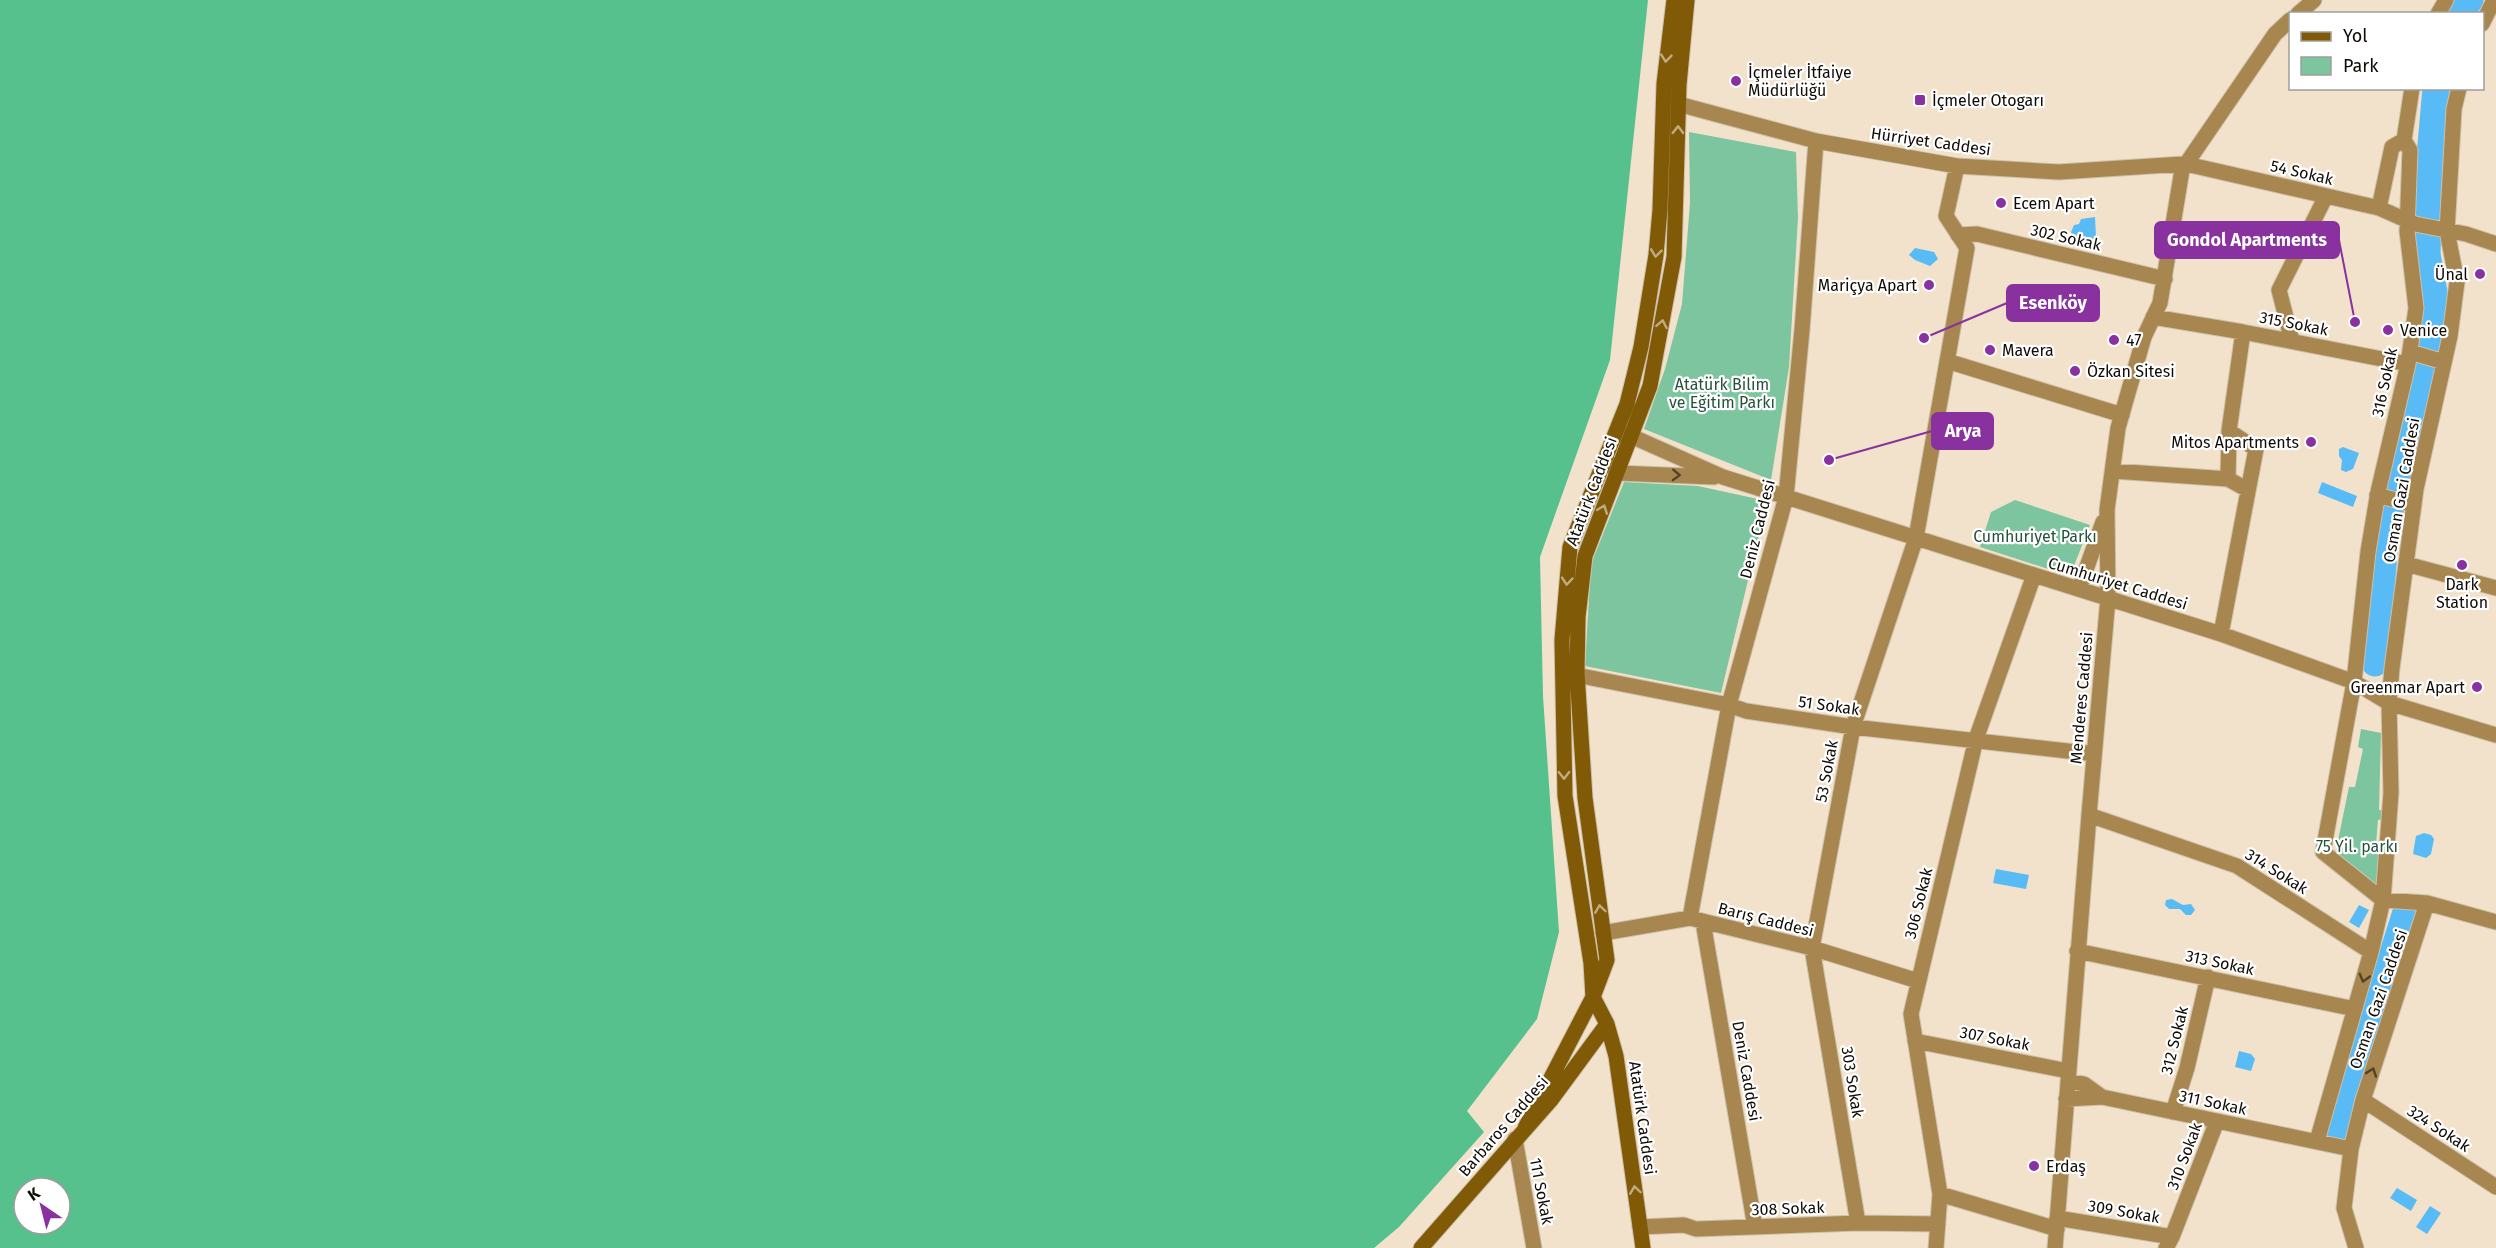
<svg xmlns="http://www.w3.org/2000/svg" width="2496" height="1248" font-family="'Fira Sans',sans-serif">
	<style>
		.green { fill: #7dc59e }
		.forest { fill: #57c18d; fill-rule: evenodd }
		.water { fill: #58bbf5 }
		.lines { fill: none; stroke-linecap: round; stroke-linejoin: round }
		.river { stroke: #58bbf5; stroke-width: 27 }
		.street-casing { stroke: #cec0ab; stroke-width: 17 }
		.secondary-casing { stroke: #cec0ab; stroke-width: 17 }
		.street { stroke: #a7864f; stroke-width: 15 }
		.secondary { stroke: #805a06; stroke-width: 15 }
		.oneway { stroke: #c0ac82 }
		.oneway2 { stroke: #544226 }
		.poi-dot { fill: #88319f; stroke: #fff; stroke-width: 2 }
		.labels { text-anchor: middle; stroke-width: 4.5; stroke-linejoin: round; paint-order: stroke }
		.poi-label { font-size: 16px; fill: #100b04; stroke: #fff; text-anchor: start }
		.street-label { font-size: 16px; fill: #100b04; stroke: #fff }
		.park-label { font-size: 16px; fill: #26523c; stroke: #fff }
		.leader { fill: none; stroke: #88319f; stroke-width: 2 }
		.callout-dot { fill: #88319f; stroke: #fff; stroke-width: 2 }
		.callout { fill: #88319f; stroke: #88319f; stroke-width: 2 }
		.callout-label { font-size: 18px; text-anchor: middle; font-weight: bold; fill: #fff }
	</style>
	<rect width="100%" height="100%" fill="#f2e2cb"/>
	<path class="green" d="M1689,132L1796,152L1798,218L1789,367L1771,480L1644,429L1665,369L1682,304L1690,203Z
		M1624,482L1698,486L1767,501L1721,693L1585,666L1591,564Z
		M2015,500L2090,525L2070,576L1980,547L1991,512Z
		M2361,729L2381,733L2379,810H2384V819L2378,820L2376,844L2381,845L2378,889L2335,855L2349,787H2355L2363,749L2358,747Z"/>
	<path class="forest" d="M0,0H1648L1610,360L1540,557L1543,696L1559,932L1537,1019L1467,1111L1484,1132L1399,1227L1374,1248H0ZM24,1188H60V1224H24Z"/>
	<path class="water" d="M2095,217L2096,237L2087,242L2082,238H2073L2071,232L2074,225L2079,224L2081,219Z
		M1915,248L1934,252L1938,259L1930,266L1915,260L1909,255Z
		M2343,447L2359,453L2353,469L2346,472L2341,470L2342,460L2339,456V449Z
		M2322,482L2357,496L2353,507L2318,493Z
		M2424,833L2431,835L2434,839L2431,854L2426,858L2413,854L2416,836Z
		M1996,869L2029,875L2026,889L1993,883Z
		M2172,899L2183,905L2191,904L2195,910L2191,915H2186L2180,909H2169L2165,905L2166,900Z
		M2359,905L2369,910L2359,928L2349,922Z
		M2239,1051L2251,1054L2255,1059L2251,1071L2235,1067Z
		M2397,1188L2417,1200L2411,1211L2390,1198Z
		M2430,1206L2441,1213L2427,1234L2416,1227Z"/>
	<g class="lines">
		<path class="river" d="M2458,14L2470,0
			M2375,663L2386,529L2437,309L2427,254L2430,156L2436,88
			M2336,1134L2406,912"/>
		<g class="street-casing">
			<path id="street" d="M2298,14L2314,0
				M2438,14L2446,0
				M2482,24L2494,0
				M1678,104L1816,141L1957,166L2059,172L2183,164
				M2186,164L2379,208L2415,224L2466,234L2496,244
				M2379,208L2392,147L2404,140
				M1958,235L1977,234L2165,279
				M2153,317L2243,332L2408,364
				M2243,332L2229,431L2228,479L2248,490
				M2292,341L2279,290L2326,196
				M2410,352L2444,362
				M1947,361L2122,415
				M1618,434L1631,436L1723,477L2221,634L2354,682L2389,703L2496,735
				M1611,464L1617,473L1714,477
				M2113,471L2228,479
				M2377,495L2414,505
				M2406,564L2496,588
				M2079,589L2103,522
				M2221,634L2256,449L2229,431
				M1566,673L1729,705L1746,711L1853,727L2094,754
				M2089,815L2237,866L2371,952
				M2427,903L2496,922
				M1690,918L1729,705L1786,497L1802,330L1816,141
				M1703,922L1755,1227
				M1603,933L1690,918L1812,948L1918,981
				M2077,951L2355,1009
				M1915,1041L2068,1071
				M2068,1081L2084,1084L2102,1097
				M2066,1099L2102,1097L2351,1149
				M2363,1100L2496,1187
				M2173,1112L2187,1068L2208,977
				M1515,1139L1534,1248
				M2317,1141L2371,952L2383,900L2391,793L2389,703L2392,668L2416,489L2450,336L2457,282L2447,231L2454,109L2459,88
				M1940,1194L2057,1229
				M2057,1218L2172,1237L2166,1248
				M1858,1223L1812,948L1853,727L1916,538L1967,248L1946,216L1957,166
				M1640,1227L1684,1225L1696,1229L1858,1223L1938,1224
				M2172,1237L2217,1121
				M1936,1248L1940,1194L1911,1014L1976,739L2034,575
				M2055,1248L2089,815L2108,598L2107,510L2118,428L2144,337L2160,303L2183,164H2186L2275,34L2290,20
				M2356,1248L2344,1208L2351,1149L2363,1100L2427,903L2383,900L2323,852L2354,682L2368,552L2378,492L2408,364L2416,308L2407,231L2410,150L2404,140L2412,88"/>
		</g>
		<g class="secondary-casing">
			<path id="secondary" d="M1525,1128L1593,997L1591,963L1565,796L1562,640L1570,547L1627,404L1641,347L1656,255L1660,210L1664,84L1674,0
				M1421,1248L1551,1100L1607,1024
				M1643,1248L1616,1056L1607,1024L1593,997L1607,960L1585,798L1577,673L1578,617L1585,556L1650,386L1674,257L1679,85L1687,0"/>
		</g>
		<use href="#street" class="street"/>
		<use href="#secondary" class="secondary"/>
	</g>
	<defs><path id="oneway-chevron" d="M-2-3.5L2.5 0L-2 3.5" fill="none" stroke-width="1.6" stroke-linecap="round" stroke-linejoin="round" transform="scale(1.5)"/></defs>
	<g class="oneway">
		<use href="#oneway-chevron" transform="translate(1666 58) rotate(96)"/>
		<use href="#oneway-chevron" transform="translate(1678 130) rotate(-89)"/>
		<use href="#oneway-chevron" transform="translate(1656 253) rotate(97)"/>
		<use href="#oneway-chevron" transform="translate(1662 324) rotate(-79)"/>
		<use href="#oneway-chevron" transform="translate(1603 509) rotate(-69)"/>
		<use href="#oneway-chevron" transform="translate(1567 581) rotate(95)"/>
		<use href="#oneway-chevron" transform="translate(1564 775) rotate(89)"/>
		<use href="#oneway-chevron" transform="translate(1600 909) rotate(-98)"/>
		<use href="#oneway-chevron" transform="translate(1635 1190) rotate(-98)"/>
	</g>
	<g class="oneway2">
		<use href="#oneway-chevron" transform="translate(1676 475) rotate(2)"/>
		<use href="#oneway-chevron" transform="translate(2364 978) rotate(105)"/>
		<use href="#oneway-chevron" transform="translate(2372 1072) rotate(-71)"/>
	</g>
	<g class="poi-dot">
		<circle cx="1736" cy="81" r="6"/>
		<rect x="1914" y="94" width="12" height="12" rx="3"/>
		<circle cx="2001" cy="203" r="6"/>
		<circle cx="2480" cy="274" r="6"/>
		<circle cx="1929" cy="285" r="6"/>
		<circle cx="2388" cy="330" r="6"/>
		<circle cx="2114" cy="340" r="6"/>
		<circle cx="1990" cy="350" r="6"/>
		<circle cx="2075" cy="371" r="6"/>
		<circle cx="2311" cy="442" r="6"/>
		<circle cx="2462" cy="565" r="6"/>
		<circle cx="2477" cy="687" r="6"/>
		<circle cx="2034" cy="1166" r="6"/>
	</g>
	<g class="labels">
		<g class="poi-label">
			<text x="1748" y="78">İçmeler İtfaiye<tspan x="1748" dy="18">Müdürlüğü</tspan></text>
			<text x="1932" y="106">İçmeler Otogarı</text>
			<text x="2013" y="209">Ecem Apart</text>
			<text x="2468" y="280" text-anchor="end">Ünal</text>
			<text x="1917" y="291" text-anchor="end">Mariçya Apart</text>
			<text x="2400" y="336">Venice</text>
			<text x="2126" y="346">47</text>
			<text x="2002" y="356">Mavera</text>
			<text x="2087" y="377">Özkan Sitesi</text>
			<text x="2299" y="448" text-anchor="end">Mitos Apartments</text>
			<text x="2462" y="590" text-anchor="middle">Dark<tspan x="2462" dy="18">Station</tspan></text>
			<text x="2465" y="693" text-anchor="end">Greenmar Apart</text>
			<text x="2046" y="1172">Erdaş</text>
		</g>
		<g class="street-label">
			<text transform="translate(1931 141) rotate(8)" y="6">Hürriyet Caddesi</text>
			<text transform="translate(2302 172) rotate(13)" y="6">54 Sokak</text>
			<text transform="translate(2066 237) rotate(13)" y="6">302 Sokak</text>
			<text transform="translate(2294 323) rotate(11)" y="6">315 Sokak</text>
			<text transform="translate(2384 382) rotate(-78)" y="6">316 Sokak</text>
			<text transform="translate(2401 490) rotate(-80)" y="6">Osman Gazi Caddesi</text>
			<text transform="translate(1591 491) rotate(-69)" y="6">Atatürk Caddesi</text>
			<text transform="translate(1757 529) rotate(-76)" y="6">Deniz Caddesi</text>
			<text transform="translate(2118 583) rotate(17)" y="6">Cumhuriyet Caddesi</text>
			<text transform="translate(2081 698) rotate(-85)" y="6">Menderes Caddesi</text>
			<text transform="translate(1829 705) rotate(8)" y="6">51 Sokak</text>
			<text transform="translate(1826 771) rotate(-79)" y="6">53 Sokak</text>
			<text transform="translate(2277 871) rotate(32)" y="6">314 Sokak</text>
			<text transform="translate(1918 903) rotate(-76)" y="6">306 Sokak</text>
			<text transform="translate(1766 919) rotate(14)" y="6">Barış Caddesi</text>
			<text transform="translate(2220 962) rotate(12)" y="6">313 Sokak</text>
			<text transform="translate(2378 999) rotate(-71)" y="6">Osman Gazi Caddesi</text>
			<text transform="translate(1995 1038) rotate(11)" y="6">307 Sokak</text>
			<text transform="translate(2174 1040) rotate(-76)" y="6">312 Sokak</text>
			<text transform="translate(1747 1071) rotate(80)" y="6">Deniz Caddesi</text>
			<text transform="translate(1853 1082) rotate(81)" y="6">303 Sokak</text>
			<text transform="translate(2213 1102) rotate(12)" y="6">311 Sokak</text>
			<text transform="translate(1643 1118) rotate(82)" y="6">Atatürk Caddesi</text>
			<text transform="translate(1503 1126) rotate(-49)" y="6">Barbaros Caddesi</text>
			<text transform="translate(2439 1128) rotate(33)" y="6">324 Sokak</text>
			<text transform="translate(2184 1156) rotate(-69)" y="6">310 Sokak</text>
			<text transform="translate(1542 1191) rotate(79)" y="6">111 Sokak</text>
			<text transform="translate(1788 1208) rotate(-2)" y="6">308 Sokak</text>
			<text transform="translate(2124 1211) rotate(10)" y="6">309 Sokak</text>
		</g>
		<g class="park-label">
			<text x="1722" y="390">Atatürk Bilim<tspan x="1722" dy="18">ve Eğitim Parkı</tspan></text>
			<text x="2035" y="542">Cumhuriyet Parkı</text>
			<text x="2357" y="852">75 Yil. parkı</text>
		</g>
	</g>
	<path class="leader" d="M2355 322L2339 240M1924 338L2007 303M1829 460L1932 431"/>
	<g class="callout-dot">
		<circle cx="2355" cy="322" r="6"/>
		<circle cx="1924" cy="338" r="6"/>
		<circle cx="1829" cy="460" r="6"/>
	</g>
	<g class="callout">
		<rect x="2155" y="222" width="184" height="36" rx="6"/>
		<rect x="2007" y="285" width="92" height="36" rx="6"/>
		<rect x="1932" y="413" width="61" height="36" rx="6"/>
	</g>
	<g class="callout-label">
		<text x="2247" y="246">Gondol Apartments</text>
		<text x="2053" y="309">Esenköy</text>
		<text x="1963" y="437">Arya</text>
	</g>
	<rect x="2289" y="12" width="195" height="78" fill="#ffffff" stroke="#9f9d9b" stroke-width="1.5"/>
	<rect x="2301" y="32" width="30" height="9" fill="#805a06" stroke="#9f9d9b" stroke-width="1.5"/>
	<text x="2343" y="42" font-size="18" fill="#100b04">Yol</text>
	<rect x="2301" y="57" width="30" height="18" fill="#7dc59e" stroke="#9f9d9b" stroke-width="1.5"/>
	<text x="2343" y="72" font-size="18" fill="#100b04">Park</text>
	<g transform="translate(42 1206) rotate(325)"><circle r="28" fill="#ffffff" stroke="#9f9d9b" stroke-width="1.5"/>
	<path d="M0-4.5L10 22L0 15L-10 22Z" fill="#88319f"/>
	<text y="-9" font-size="16" font-weight="bold" text-anchor="middle" fill="#100b04">K</text>
	</g>
</svg>
